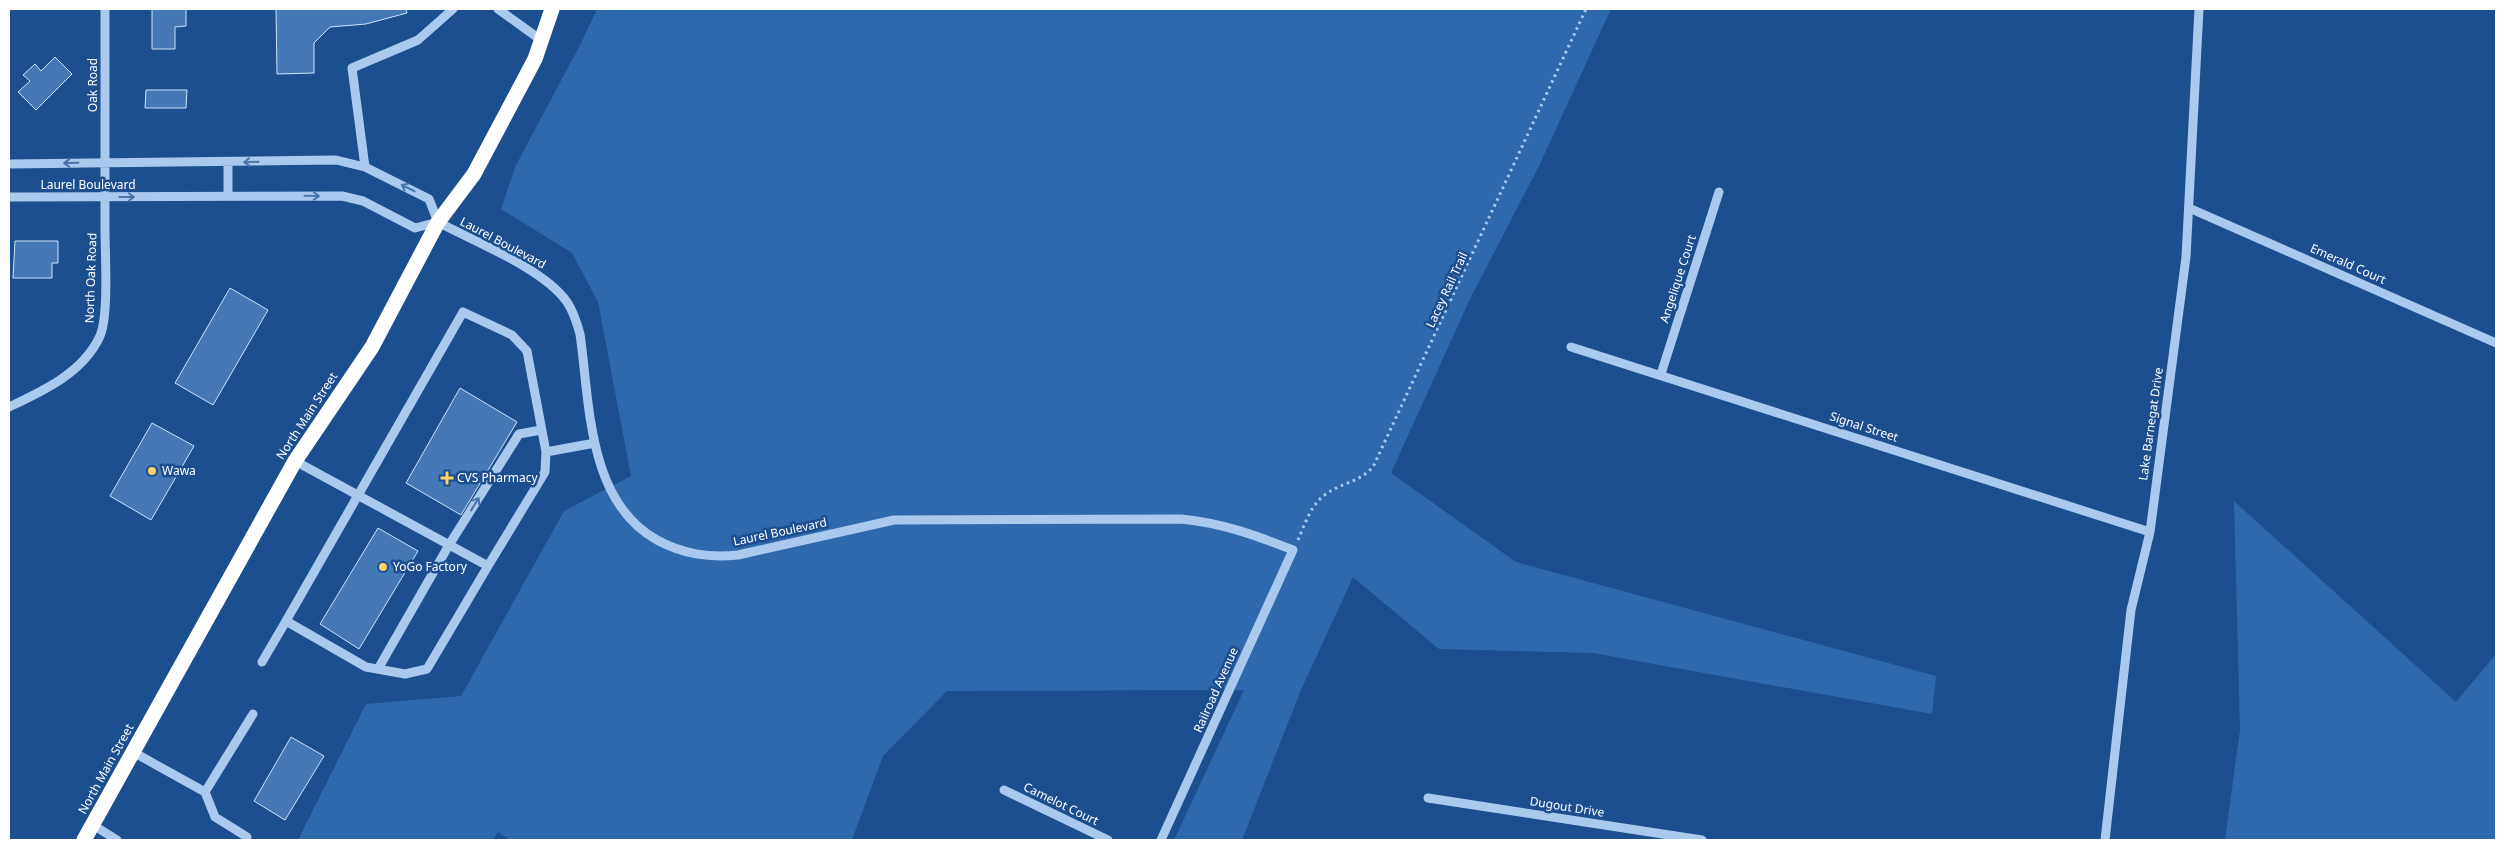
<svg xmlns="http://www.w3.org/2000/svg" width="2505" height="849" font-family="'Noto Sans',sans-serif">
	<style>
		.green { fill: #2e69ad }
		.building { fill: #4478b7; stroke: #cfe3fa }
		.lines { fill: none; stroke-linecap: round; stroke-linejoin: round }
		.path { stroke: #a9c9ee; stroke-width: 3; stroke-dasharray: 2.5 4; stroke-linecap: butt }
		.minor { stroke: #a9c9ee; stroke-width: 9 }
		.highway { stroke: #fff; stroke-width: 15 }
		.oneway { stroke: #4674ac }
		.poi-dot { fill: #ffd166; stroke: #1b4f8f; stroke-width: 2 }
		.labels { text-anchor: middle; stroke-width: 5; stroke-linejoin: round; paint-order: stroke }
		.street-label { font-size: 12px; fill: #fff; stroke: #1b4f8f }
		.poi-label { font-size: 12px; fill: #fff; stroke: #1b4f8f; text-anchor: start }
	</style>
	<rect width="100%" height="100%" fill="#1b4f8f"/>
	<path class="green" d="M597,9H1611L1539,166L1470,299L1391,473L1516,562L1936,676L1932,714L1593,653L1439,649L1353,577L1301,690L1242,840H1174L1244,690L947,691L883,756L852,840H510L498,832L493,840H298L366,704L461,696L564,511L631,476L598,302L572,253L501,209L516,165L580,45Z
		M2234,501L2456,702L2496,654V840H2225L2240,730Z"/>
	<path class="building" d="M152,9H186V26L175,27V49H152Z
		M276,9H406L407,13L366,24L330,27L314,43V73L277,74Z
		M55,57L72,74L36,110L18,92L30,81L23,75L35,64L41,71Z
		M146,90H187L186,108H145Z
		M15,241H58V263H52V278H13Z
		M230,288L268,310L213,405L175,383Z
		M460,388L517,422L461,515L406,483Z
		M152,423L194,446L151,520L110,496Z
		M378,528L418,551L359,649L320,624Z
		M291,737L324,756L285,820L254,801Z"/>
	<g class="lines">
		<path class="path" d="M1298,540C1305,524 1311,504 1326,494C1343,482 1358,483 1373,467L1586,9"/>
		<path class="minor" d="M498,9L541,40
			M228,162V196
			M9,164L336,160L365,167L429,199L438,222
			M365,167L352,68L418,40L453,9
			M9,197L342,196L363,201L415,228L438,222C475,242 543,268 567,302C573,311 577,323 580,334C590,403 587,501 657,540C683,554 708,558 738,555L894,520L1181,519C1222,523 1255,535 1293,550L1161,840
			M2189,208L2496,343
			M1571,347L2150,532
			M1661,374L1719,192
			M9,407C43,391 83,373 100,336C109,315 105,255 105,230C105,156 105,82 105,9
			M546,452L595,443
			M295,461C359,496 424,531 488,566L545,472L546,452L527,351L512,335L463,312L286,621L366,667L405,674L427,669L488,566
			M262,662L286,621
			M378,669L449,545L519,434L541,430
			M133,752L205,792L215,817L247,837
			M1004,790L1108,840
			M205,792L253,714
			M1428,798L1702,840
			M93,825L117,840
			M2105,840L2131,610L2150,532L2186,257L2199,9"/>
		<path class="highway" d="M84,840L295,461L372,347L438,222L474,174L535,59L552,9"/>
	</g>
	<defs><path id="oneway-shaft" d="M-6 0H5M1.5-3L5.5 0L1.5 3" fill="none" stroke-width="1.6" stroke-linecap="round" stroke-linejoin="round" transform="scale(1.25)"/></defs>
	<g class="oneway">
		<use href="#oneway-shaft" transform="translate(251 162) rotate(178)"/>
		<use href="#oneway-shaft" transform="translate(71 163) rotate(179)"/>
		<use href="#oneway-shaft" transform="translate(408 188) rotate(-153)"/>
		<use href="#oneway-shaft" transform="translate(312 196) rotate(1)"/>
		<use href="#oneway-shaft" transform="translate(127 197)"/>
		<use href="#oneway-shaft" transform="translate(475 504) rotate(-58)"/>
	</g>
	<g class="poi-dot">
		<circle cx="152" cy="471" r="5"/>
		<path d="M444.5 470.5h5v5h5v5h-5v5h-5v-5h-5v-5h5z"/>
		<circle cx="383" cy="567" r="5"/>
	</g>
	<g class="labels">
		<g class="street-label">
			<text transform="translate(93 85) rotate(-90)" y="4">Oak Road</text>
			<text x="88" y="189">Laurel Boulevard</text>
			<text transform="translate(503 243) rotate(28)" y="4">Laurel Boulevard</text>
			<text transform="translate(2348 264) rotate(24)" y="4">Emerald Court</text>
			<text transform="translate(91 278) rotate(-88)" y="4">North Oak Road</text>
			<text transform="translate(1678 279) rotate(-72)" y="4">Angelique Court</text>
			<text transform="translate(1447 290) rotate(-65)" y="4">Lacey Rail Trail</text>
			<text transform="translate(307 416) rotate(-57)" y="4">North Main Street</text>
			<text transform="translate(2151 424) rotate(-82)" y="4">Lake Barnegat Drive</text>
			<text transform="translate(1864 427) rotate(18)" y="4">Signal Street</text>
			<text transform="translate(780 532) rotate(-12)" y="4">Laurel Boulevard</text>
			<text transform="translate(1216 690) rotate(-66)" y="4">Railroad Avenue</text>
			<text transform="translate(106 769) rotate(-61)" y="4">North Main Street</text>
			<text transform="translate(1061 804) rotate(26)" y="4">Camelot Court</text>
			<text transform="translate(1567 807) rotate(9)" y="4">Dugout Drive</text>
		</g>
		<g class="poi-label">
			<text x="162" y="475">Wawa</text>
			<text x="457" y="482">CVS Pharmacy</text>
			<text x="393" y="571">YoGo Factory</text>
		</g>
	</g>
	<rect width="2505" height="849" fill="none" stroke="#ffffff" stroke-width="20"/>
</svg>
